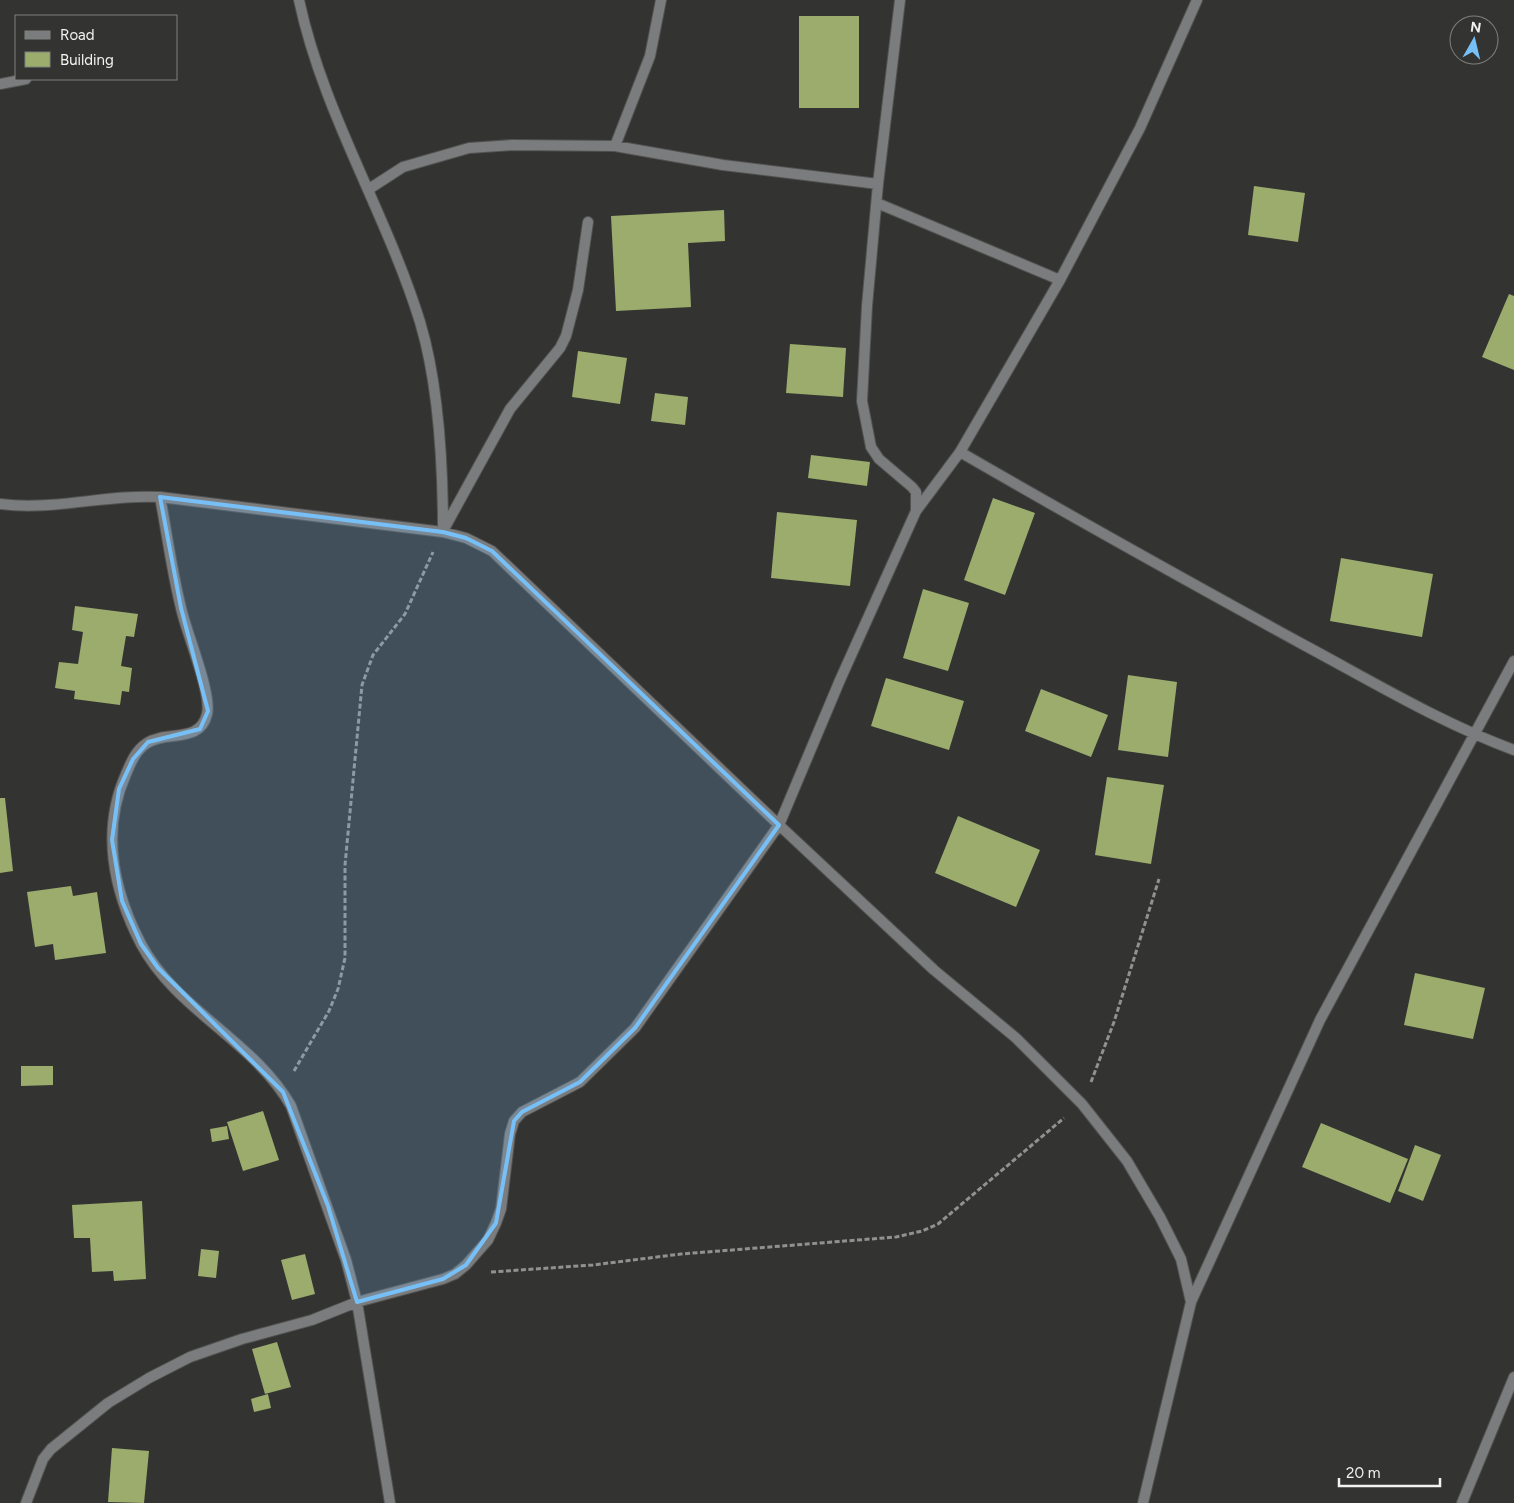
<svg xmlns="http://www.w3.org/2000/svg" width="1514" height="1503" font-family="Figtree,sans-serif">
	<style>
		.building { fill: #9bac6d }
		.lines { fill: none; stroke-linecap: round; stroke-linejoin: round }
		.minor-casing { stroke: #525251; stroke-width: 12 }
		.path { stroke: #919290; stroke-width: 3; stroke-dasharray: 5 2.5; stroke-linecap: butt }
		.minor { stroke: #7b7c7d; stroke-width: 10 }
		.marked { fill: #77c0f7; fill-opacity: 0.2; stroke: #77c0f7; stroke-width: 4; stroke-linejoin: round }
	</style>
	<rect width="100%" height="100%" fill="#333432"/>
	<path class="building" d="M799,16H859V108H799Z
		M1254,186L1305,193L1298,242L1248,235Z
		M724,210L725,241L688,243L691,307L616,311L611,216Z
		M1509,294L1514,296V370L1482,357Z
		M790,344L846,348L843,397L786,393Z
		M578,351L627,358L620,404L572,397Z
		M655,393L688,397L685,425L651,421Z
		M811,455L870,462L867,486L808,478Z
		M993,498L1035,513L1005,595L964,580Z
		M777,512L857,520L850,586L771,578Z
		M1341,558L1433,574L1422,637L1330,621Z
		M923,589L969,603L948,671L903,658Z
		M75,606L138,614L134,637L126,636L121,666L132,668L129,692L122,691L120,705L74,699L75,691L55,688L59,662L78,664L83,632L72,630Z
		M1128,675L1177,682L1168,757L1118,750Z
		M886,678L964,701L949,750L871,726Z
		M1041,689L1108,715L1091,757L1025,731Z
		M1107,777L1164,785L1151,864L1095,855Z
		M0,798H5L13,871L0,873Z
		M958,816L1040,850L1016,907L935,873Z
		M71,886L73,896L97,892L106,953L55,960L53,944L35,947L27,892Z
		M1415,973L1485,988L1473,1039L1404,1025Z
		M21,1066H53V1085L21,1086Z
		M263,1111L279,1160L243,1171L227,1122Z
		M1321,1123L1408,1159L1390,1203L1302,1167Z
		M227,1126L229,1139L212,1142L210,1129Z
		M1415,1145L1441,1155L1423,1201L1398,1191Z
		M142,1201L146,1279L114,1281L113,1271L92,1272L90,1238H74L72,1205Z
		M201,1249L219,1251L216,1278L198,1276Z
		M305,1254L315,1294L292,1300L281,1260Z
		M277,1342L291,1387L265,1394L252,1349Z
		M268,1394L271,1408L254,1412L251,1399Z
		M112,1448L149,1451L144,1503L108,1502Z"/>
	<g class="lines">
		<g class="minor-casing">
			<path id="minor" d="M299,0C323,113 386,212 420,322C439,385 443,466 443,532
				M0,84L26,79
				M615,146L650,56L661,0
				M369,189L403,167L469,148L512,145L615,146L723,165L878,184
				M877,203L1060,280
				M960,452C1074,518 1189,582 1304,645C1373,682 1441,723 1514,750
				M160,497C167,534 172,572 181,608C186,632 212,693 207,714C200,744 167,730 147,743C136,750 131,762 126,774C101,830 113,890 141,944C176,1010 254,1041 291,1106L346,1260L357,1302L390,1503
				M0,504C54,511 107,494 160,497L443,532L466,538L492,551L779,825L934,970L1016,1038L1082,1104L1127,1161L1160,1217L1181,1259L1191,1302
				M916,511L960,452L1060,280L1140,128L1197,0
				M444,529L510,409L560,348L566,336L578,290L588,222
				M26,1503L43,1459L51,1449L108,1403L149,1378L190,1357L242,1339L312,1320L357,1302L443,1279L455,1274L466,1265L488,1240L496,1223L501,1209L510,1134L514,1121L522,1112L580,1082L635,1028L779,825L840,680L916,511V492L912,487L879,459L871,447L862,401L867,306L878,184L900,0
				M1143,1503L1191,1302L1320,1020L1514,661
				M1462,1503L1514,1377"/>
		</g>
		<path class="path" d="M294,1071L329,1011L338,989L345,958V865L362,685L373,655L405,614L433,552
			M1091,1082L1114,1022L1159,879
			M491,1272L593,1265L681,1254L896,1237L922,1231L938,1224L1064,1118"/>
		<use href="#minor" class="minor"/>
	</g>
	<path class="marked" d="M160,497L443,532L466,538L492,551L779,825L635,1028L580,1082L522,1112L514,1121L496,1223L466,1265L443,1279L357,1302L328,1206L283,1092L158,968L141,944L122,901L112,840L119,789L133,759L148,742L200,729L208,711L181,608Z"/>
	<rect x="15" y="15" width="162" height="65" fill="#333432" stroke="#7f807e"/>
	<rect x="25" y="31" width="25" height="8" fill="#7b7c7d" stroke="#7f807e"/>
	<text x="60" y="40" font-size="15" fill="#f2f2f1">Road</text>
	<rect x="25" y="52" width="25" height="15" fill="#9bac6d" stroke="#7f807e"/>
	<text x="60" y="65" font-size="15" fill="#f2f2f1">Building</text>
	<g transform="translate(1474 40) rotate(8)"><circle r="24" fill="#333432" stroke="#7f807e"/>
	<path d="M0-4L9 19L0 12L-9 19Z" fill="#77c0f7"/>
	<text y="-8" font-size="14" font-weight="bold" text-anchor="middle" fill="#f2f2f1">N</text>
	</g>
	<path d="M1339 1478v8h101v-8" fill="none" stroke="#f2f2f1" stroke-width="2.5"/>
	<text x="1346" y="1478" font-size="15" fill="#f2f2f1" stroke="#333432" stroke-width="4" paint-order="stroke">20 m</text>
</svg>
